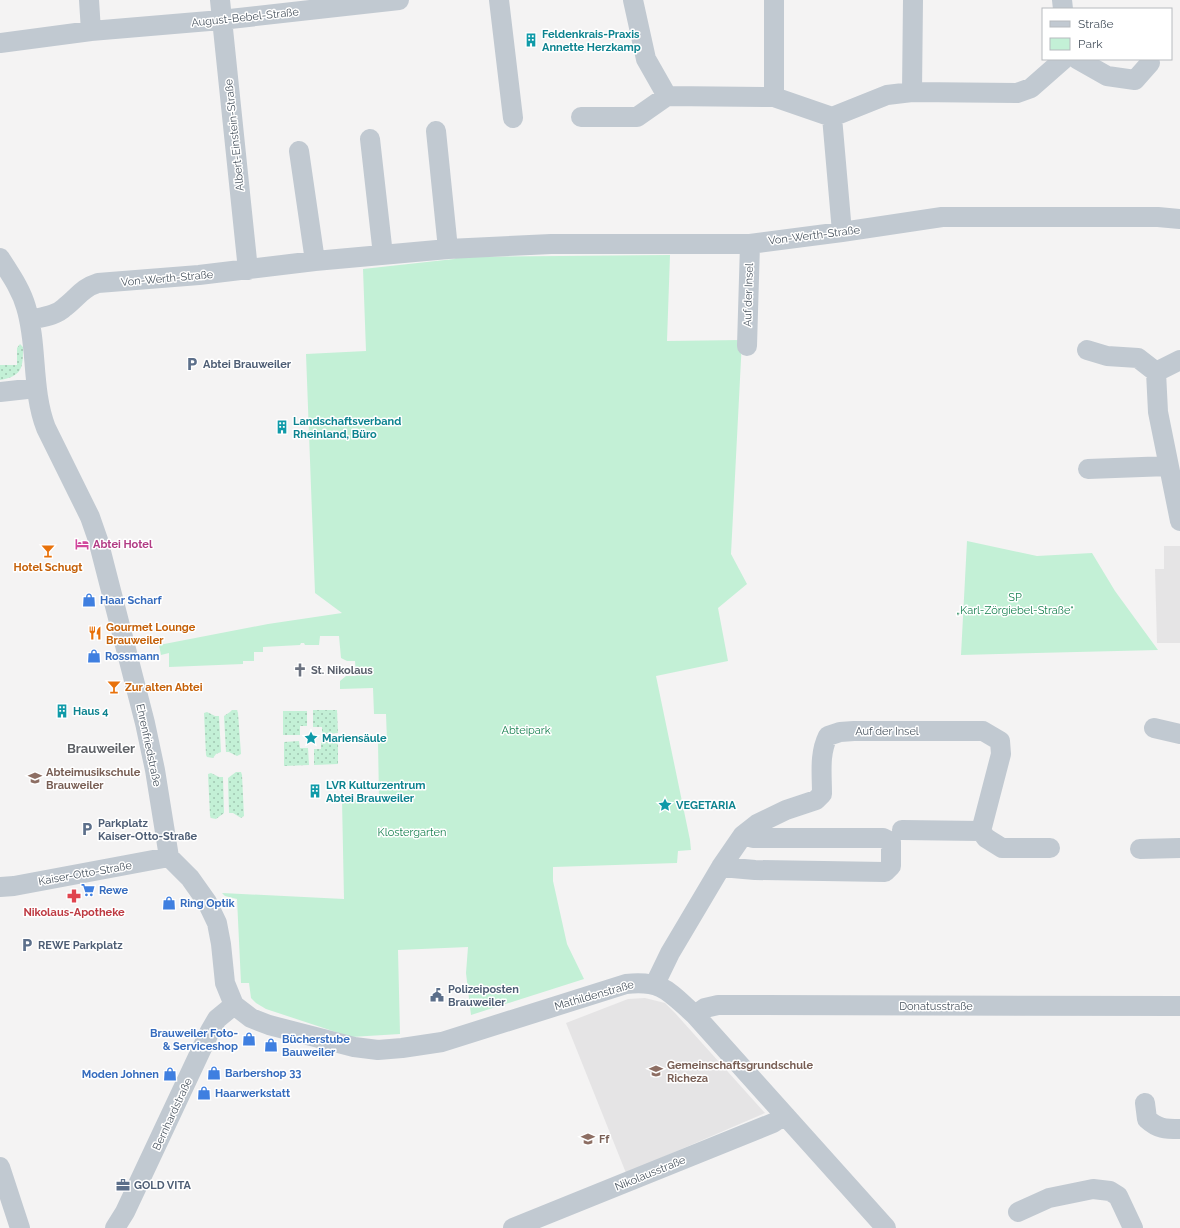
<svg xmlns="http://www.w3.org/2000/svg" width="1180" height="1228" font-family="Raleway,sans-serif">
	<style>
		.education { fill: #e5e4e5 }
		.grass { fill: url(#grass-dots) }
		.park { fill: #c3f0d6 }
		.lines { fill: none; stroke-linecap: round; stroke-linejoin: round }
		.minor { stroke: #c1c9d1; stroke-width: 20 }
		.labels { text-anchor: middle; stroke-width: 3; stroke-linejoin: round; paint-order: stroke }
		.street-label { font-size: 11px; fill: #4a5560; stroke: #fff }
		.culture-label { font-size: 11px; font-weight: bold; fill: #0d838f; stroke: #fff; text-anchor: start }
		.service-label { font-size: 11px; font-weight: bold; fill: #4e5e75; stroke: #fff; text-anchor: start }
		.hotel-label { font-size: 11px; font-weight: bold; fill: #b23c85; stroke: #fff; text-anchor: start }
		.food-label { font-size: 11px; font-weight: bold; fill: #c56008; stroke: #fff; text-anchor: start }
		.park-label { font-size: 11px; fill: #1a8252; stroke: #fff }
		.shop-label { font-size: 11px; font-weight: bold; fill: #366cbe; stroke: #fff; text-anchor: start }
		.worship-label { font-size: 11px; font-weight: bold; fill: #5b616d; stroke: #fff; text-anchor: start }
		.education-label { font-size: 11px; font-weight: bold; fill: #785e54; stroke: #fff; text-anchor: start }
		.health-label { font-size: 11px; font-weight: bold; fill: #be3a42; stroke: #fff }
		.quarter-label { font-size: 13px; font-weight: bold; fill: #5f6267; stroke: #fff }
	</style>
	<defs>
		<pattern id="grass-dots" width="8" height="8" patternUnits="userSpaceOnUse"><rect width="8" height="8" fill="#c3f0d6"/><path d="M2 2h.1M6 6h.1" fill="none" stroke="#a0c5b1" stroke-width="1.8" stroke-linecap="round"/></pattern>
	</defs>
	<rect width="100%" height="100%" fill="#f4f3f3"/>
	<path class="education" d="M1164,546H1180V643H1157L1155,569H1164Z
		M645,998L665,1003L675,1013L765,1113L626,1173L566,1023L628,999Z"/>
	<path class="grass" d="M20,344L23,347C23,367 23,376 0,380V365H17V348Z
		M232,710H237L238,713L241,754L237,756L229,752H226L224,716L230,712Z
		M313,710H337L338,733L322,734V727H313Z
		M283,711H307V726H300V735H283Z
		M207,712L215,716H219L221,752L216,754L213,758L207,757L206,755L204,713Z
		M321,740H338V764L314,765V749H321Z
		M299,741L300,748H308L309,765L284,766V742Z
		M236,772H241L242,775L244,816L241,818L233,813H229L228,778Z
		M211,773L219,777H223L224,813L216,819L211,818L210,816L208,774Z"/>
	<path class="park" d="M670,255L667,341L742,340L731,554L747,584L718,608L728,661L656,676L690,840L691,850L678,851L677,863L553,867V881L567,944L584,979L471,1015L466,973L468,947L398,950L400,1034L351,1037L266,1009L256,1003L251,998L249,983H241L237,899L225,896L222,893L344,899L342,800L379,799L378,742L387,741L386,714H374L373,688L340,689V681L346,676H356L355,661H347L341,658L339,636H320L319,645H305L304,643H301L300,645L263,647V652H254V661H243V664L169,667V653L161,655L159,645L268,624L342,613L315,593L306,354L366,351L363,269L454,259L458,257Z
		M967,541L1037,556L1092,553L1115,591L1158,650L961,655Z"/>
	<g class="lines">
		<path class="minor" d="M89,0L91,31
			M220,0L248,270
			M499,0L513,118
			M633,0L646,59L667,96L774,97L832,117L842,232
			M774,0V97
			M1062,0L1063,9
			M0,43L91,31L221,20L399,0
			M1077,59L1107,76L1135,80L1150,63
			M912,92L913,0
			M581,117H637L667,96
			M832,117L887,95L912,92L1017,93L1031,88L1064,59
			M436,131L448,249
			M370,139L383,255
			M299,151L315,261
			M0,258C10,274 21,289 26,307C38,346 31,389 46,428L90,517L98,540L145,723L155,770L169,857L190,878L207,902L217,923L221,944L225,983L234,1005L251,1018L269,1025L354,1047L378,1050L402,1048L442,1042L626,984C663,980 669,992 695,1015L886,1228
			M30,320C42,317 56,316 65,307C78,297 82,288 98,283L199,275L315,261L448,249L551,244H750L842,232L942,217H1158L1180,219
			M747,346L750,244
			M1087,350L1107,356L1138,358L1156,372
			M1180,360L1156,372L1158,412L1180,521
			M0,392L36,388
			M1088,469L1169,466
			M1154,728L1180,734
			M981,831L986,838L1002,848H1050
			M1140,849L1180,848
			M721,867L755,870L885,872L891,866V842L883,838H753L743,835
			M0,887L14,886L169,857
			M655,984L670,953L721,867L743,835L757,824L786,810L816,800L822,794C822,774 819,754 828,736L840,732L854,731H983L1000,741L1001,754L981,831L902,830
			M695,1015L705,1008L718,1005L1180,1006
			M1145,1103L1147,1119C1158,1129 1165,1129 1180,1129
			M0,1167L20,1228
			M1018,1212L1049,1198L1093,1189L1110,1191L1118,1196L1133,1228
			M115,1228L125,1212L210,1031L217,1019L234,1005
			M513,1228L773,1123L785,1115"/>
	</g>
	<defs>
		<g id="building-bare" transform="scale(1.08)"><path d="M-4-6H4V6H1V3H-1V6H-4ZM-2.5-4.3h1.7v1.8h-1.7ZM.8-4.3h1.7v1.8H.8ZM-2.5-1h1.7V.8h-1.7ZM.8-1h1.7V.8H.8Z" fill="#0f9aa8" stroke="#fff" stroke-width="2.5" paint-order="stroke"/></g>
		<g id="parking-bare" transform="scale(1.08)"><path d="M-3.5-5.5H1a3.5 3.5 0 0 1 0 7H-1V5.5H-3.5ZM-1-3.4V-.6H.8a1.4 1.4 0 0 0 0-2.8Z" fill="#5c6f8a" stroke="#fff" stroke-width="2.5" paint-order="stroke"/></g>
		<g id="hotel-bare" transform="scale(1.08)"><path d="M-6-4.5h1.5V1H6V5H4.5V3h-9V5H-6ZM-4 0a1.8 1.8 0 1 1 3.6 0ZM.5 0V-2.5h3Q6-2.5 6 0Z" fill="#d1479c" stroke="#fff" stroke-width="2.5" paint-order="stroke"/></g>
		<g id="bar-bare" transform="scale(1.08)"><path d="M-6-5H6L.8 .8V4.5H3.5V6h-7V4.5H-.8V.8Z" fill="#e8710a" stroke="#fff" stroke-width="2.5" paint-order="stroke"/></g>
		<g id="shop-bare" transform="scale(1.08)"><path d="M-5-2.5h2.3a2.7 3.5 0 0 1 5.4 0H5L5.5 6h-11ZM-1.5-2.5h3a1.5 2.3 0 0 0-3 0Z" fill="#3f7fe0" stroke="#fff" stroke-width="2.5" paint-order="stroke"/></g>
		<g id="restaurant-bare" transform="scale(1.08)"><path d="M-5-6h1v4h1v-4h1v4h1v-4h1v5L-1.5 .5V6h-2V.5L-5-1ZM5-6V6H3V1.5H1.5Q1.5-4 5-6Z" fill="#e8710a" stroke="#fff" stroke-width="2.5" paint-order="stroke"/></g>
		<g id="church-bare" transform="scale(1.08)"><path d="M-1.2-6h2.4v3.5h3.3v2.4h-3.3V6h-2.4V-.1h-3.3v-2.4h3.3Z" fill="#6b7280" stroke="#fff" stroke-width="2.5" paint-order="stroke"/></g>
		<g id="sight-bare" transform="scale(1.08)"><path d="M0-6L1.8-2.2L6-1.7L2.9 1.2L3.7 5.4L0 3.3L-3.7 5.4L-2.9 1.2L-6-1.7L-1.8-2.2Z" fill="#0f9aa8" stroke="#fff" stroke-width="2.5" paint-order="stroke"/></g>
		<g id="school-bare" transform="scale(1.08)"><path d="M0-5L7-2L0 1L-7-2ZM-4 1L0 2.5L4 1V4Q0 6-4 4Z" fill="#8d6e63" stroke="#fff" stroke-width="2.5" paint-order="stroke"/></g>
		<g id="supermarket-bare" transform="scale(1.08)"><path d="M-6-5.5h2.5l.6 2H6L4.5 2H-2.5L-4.4-4H-6ZM-1.5 3.2a1.3 1.3 0 1 0 .1 0ZM3 3.2a1.3 1.3 0 1 0 .1 0Z" fill="#3f7fe0" stroke="#fff" stroke-width="2.5" paint-order="stroke"/></g>
		<g id="pharmacy-bare" transform="scale(1.08)"><path d="M-2-6h4v4h4v4h-4v4h-4v-4h-4v-4h4Z" fill="#e0444e" stroke="#fff" stroke-width="2.5" paint-order="stroke"/></g>
		<g id="civic-bare" transform="scale(1.08)"><path d="M-.6-6.5H3V-4.5H.6V-3L4-1V1h2V6H-6V1h2V-1L-.6-3ZM-1.2 2.5V6h2.4V2.5Z" fill="#5c6f8a" stroke="#fff" stroke-width="2.5" paint-order="stroke"/></g>
		<g id="office-bare" transform="scale(1.08)"><path d="M-6-3h4V-5.5h4V-3h4V5H-6ZM-1-4.5V-3h2v-1.5ZM-6 0V1H6V0Z" fill="#5c6f8a" stroke="#fff" stroke-width="2.5" paint-order="stroke"/></g>
	</defs>
	<g fill-rule="evenodd">
		<use href="#building-bare" x="531" y="40"/>
		<use href="#parking-bare" x="192" y="364"/>
		<use href="#building-bare" x="282" y="427"/>
		<use href="#hotel-bare" x="82" y="544"/>
		<use href="#bar-bare" x="48" y="551"/>
		<use href="#shop-bare" x="89" y="600"/>
		<use href="#restaurant-bare" x="95" y="633"/>
		<use href="#shop-bare" x="94" y="656"/>
		<use href="#church-bare" x="300" y="670"/>
		<use href="#bar-bare" x="114" y="687"/>
		<use href="#building-bare" x="62" y="711"/>
		<use href="#sight-bare" x="311" y="738"/>
		<use href="#school-bare" x="35" y="778"/>
		<use href="#building-bare" x="315" y="791"/>
		<use href="#sight-bare" x="665" y="805"/>
		<use href="#parking-bare" x="87" y="829"/>
		<use href="#supermarket-bare" x="88" y="890"/>
		<use href="#pharmacy-bare" x="74" y="896"/>
		<use href="#shop-bare" x="169" y="903"/>
		<use href="#parking-bare" x="27" y="945"/>
		<use href="#civic-bare" x="437" y="995"/>
		<use href="#shop-bare" x="249" y="1039"/>
		<use href="#shop-bare" x="271" y="1045"/>
		<use href="#school-bare" x="656" y="1071"/>
		<use href="#shop-bare" x="214" y="1073"/>
		<use href="#shop-bare" x="170" y="1074"/>
		<use href="#shop-bare" x="204" y="1093"/>
		<use href="#school-bare" x="588" y="1139"/>
		<use href="#office-bare" x="123" y="1185"/>
	</g>
	<g class="labels">
		<g class="street-label">
			<text transform="translate(245 17) rotate(-6)" y="4">August-Bebel-Straße</text>
			<text transform="translate(234 135) rotate(-96)" y="4">Albert-Einstein-Straße</text>
			<text transform="translate(814 235) rotate(-7)" y="4">Von-Werth-Straße</text>
			<text transform="translate(167 278) rotate(-5)" y="4">Von-Werth-Straße</text>
			<text transform="translate(748 295) rotate(-88)" y="4">Auf der Insel</text>
			<text x="887" y="735">Auf der Insel</text>
			<text transform="translate(149 745) rotate(78)" y="4">Ehrenfriedstraße</text>
			<text transform="translate(85 873) rotate(-10)" y="4">Kaiser-Otto-Straße</text>
			<text transform="translate(594 995) rotate(-16)" y="4">Mathildenstraße</text>
			<text x="936" y="1010">Donatusstraße</text>
			<text transform="translate(172 1114) rotate(-65)" y="4">Bernhardstraße</text>
			<text transform="translate(650 1173) rotate(-22)" y="4">Nikolausstraße</text>
		</g>
		<g class="culture-label">
			<text x="542" y="38">Feldenkrais-Praxis<tspan x="542" dy="13">Annette Herzkamp</tspan></text>
			<text x="293" y="425">Landschaftsverband<tspan x="293" dy="13">Rheinland, Büro</tspan></text>
			<text x="73" y="715">Haus 4</text>
			<text x="322" y="742">Mariensäule</text>
			<text x="326" y="789">LVR Kulturzentrum<tspan x="326" dy="13">Abtei Brauweiler</tspan></text>
			<text x="676" y="809">VEGETARIA</text>
		</g>
		<g class="service-label">
			<text x="203" y="368">Abtei Brauweiler</text>
			<text x="98" y="827">Parkplatz<tspan x="98" dy="13">Kaiser-Otto-Straße</tspan></text>
			<text x="38" y="949">REWE Parkplatz</text>
			<text x="448" y="993">Polizeiposten<tspan x="448" dy="13">Brauweiler</tspan></text>
			<text x="134" y="1189">GOLD VITA</text>
		</g>
		<g class="hotel-label">
			<text x="93" y="548">Abtei Hotel</text>
		</g>
		<g class="food-label">
			<text x="48" y="571" text-anchor="middle">Hotel Schugt</text>
			<text x="106" y="631">Gourmet Lounge<tspan x="106" dy="13">Brauweiler</tspan></text>
			<text x="125" y="691">Zur alten Abtei</text>
		</g>
		<g class="park-label">
			<text x="1015" y="601">SP<tspan x="1015" dy="13">„Karl-Zörgiebel-Straße“</tspan></text>
			<text x="526" y="734">Abteipark</text>
			<text x="412" y="836">Klostergarten</text>
		</g>
		<g class="shop-label">
			<text x="100" y="604">Haar Scharf</text>
			<text x="105" y="660">Rossmann</text>
			<text x="99" y="894">Rewe</text>
			<text x="180" y="907">Ring Optik</text>
			<text x="238" y="1037" text-anchor="end">Brauweiler Foto-<tspan x="238" dy="13">&amp; Serviceshop</tspan></text>
			<text x="282" y="1043">Bücherstube<tspan x="282" dy="13">Bauweiler</tspan></text>
			<text x="225" y="1077">Barbershop 33</text>
			<text x="159" y="1078" text-anchor="end">Moden Johnen</text>
			<text x="215" y="1097">Haarwerkstatt</text>
		</g>
		<g class="worship-label">
			<text x="311" y="674">St. Nikolaus</text>
		</g>
		<g class="education-label">
			<text x="46" y="776">Abteimusikschule<tspan x="46" dy="13">Brauweiler</tspan></text>
			<text x="667" y="1069">Gemeinschaftsgrundschule<tspan x="667" dy="13">Richeza</tspan></text>
			<text x="599" y="1143">Ff</text>
		</g>
		<g class="health-label">
			<text x="74" y="916">Nikolaus-Apotheke</text>
		</g>
		<g class="quarter-label">
			<text x="101" y="753">Brauweiler</text>
		</g>
	</g>
	<rect x="1042" y="8" width="130" height="52" fill="#ffffff" stroke="#b7bbbf"/>
	<rect x="1050" y="21" width="20" height="6" fill="#c1c9d1" stroke="#b7bbbf"/>
	<text x="1078" y="28" font-size="12" fill="#4a5560">Straße</text>
	<rect x="1050" y="38" width="20" height="12" fill="#c3f0d6" stroke="#b7bbbf"/>
	<text x="1078" y="48" font-size="12" fill="#4a5560">Park</text>
</svg>
